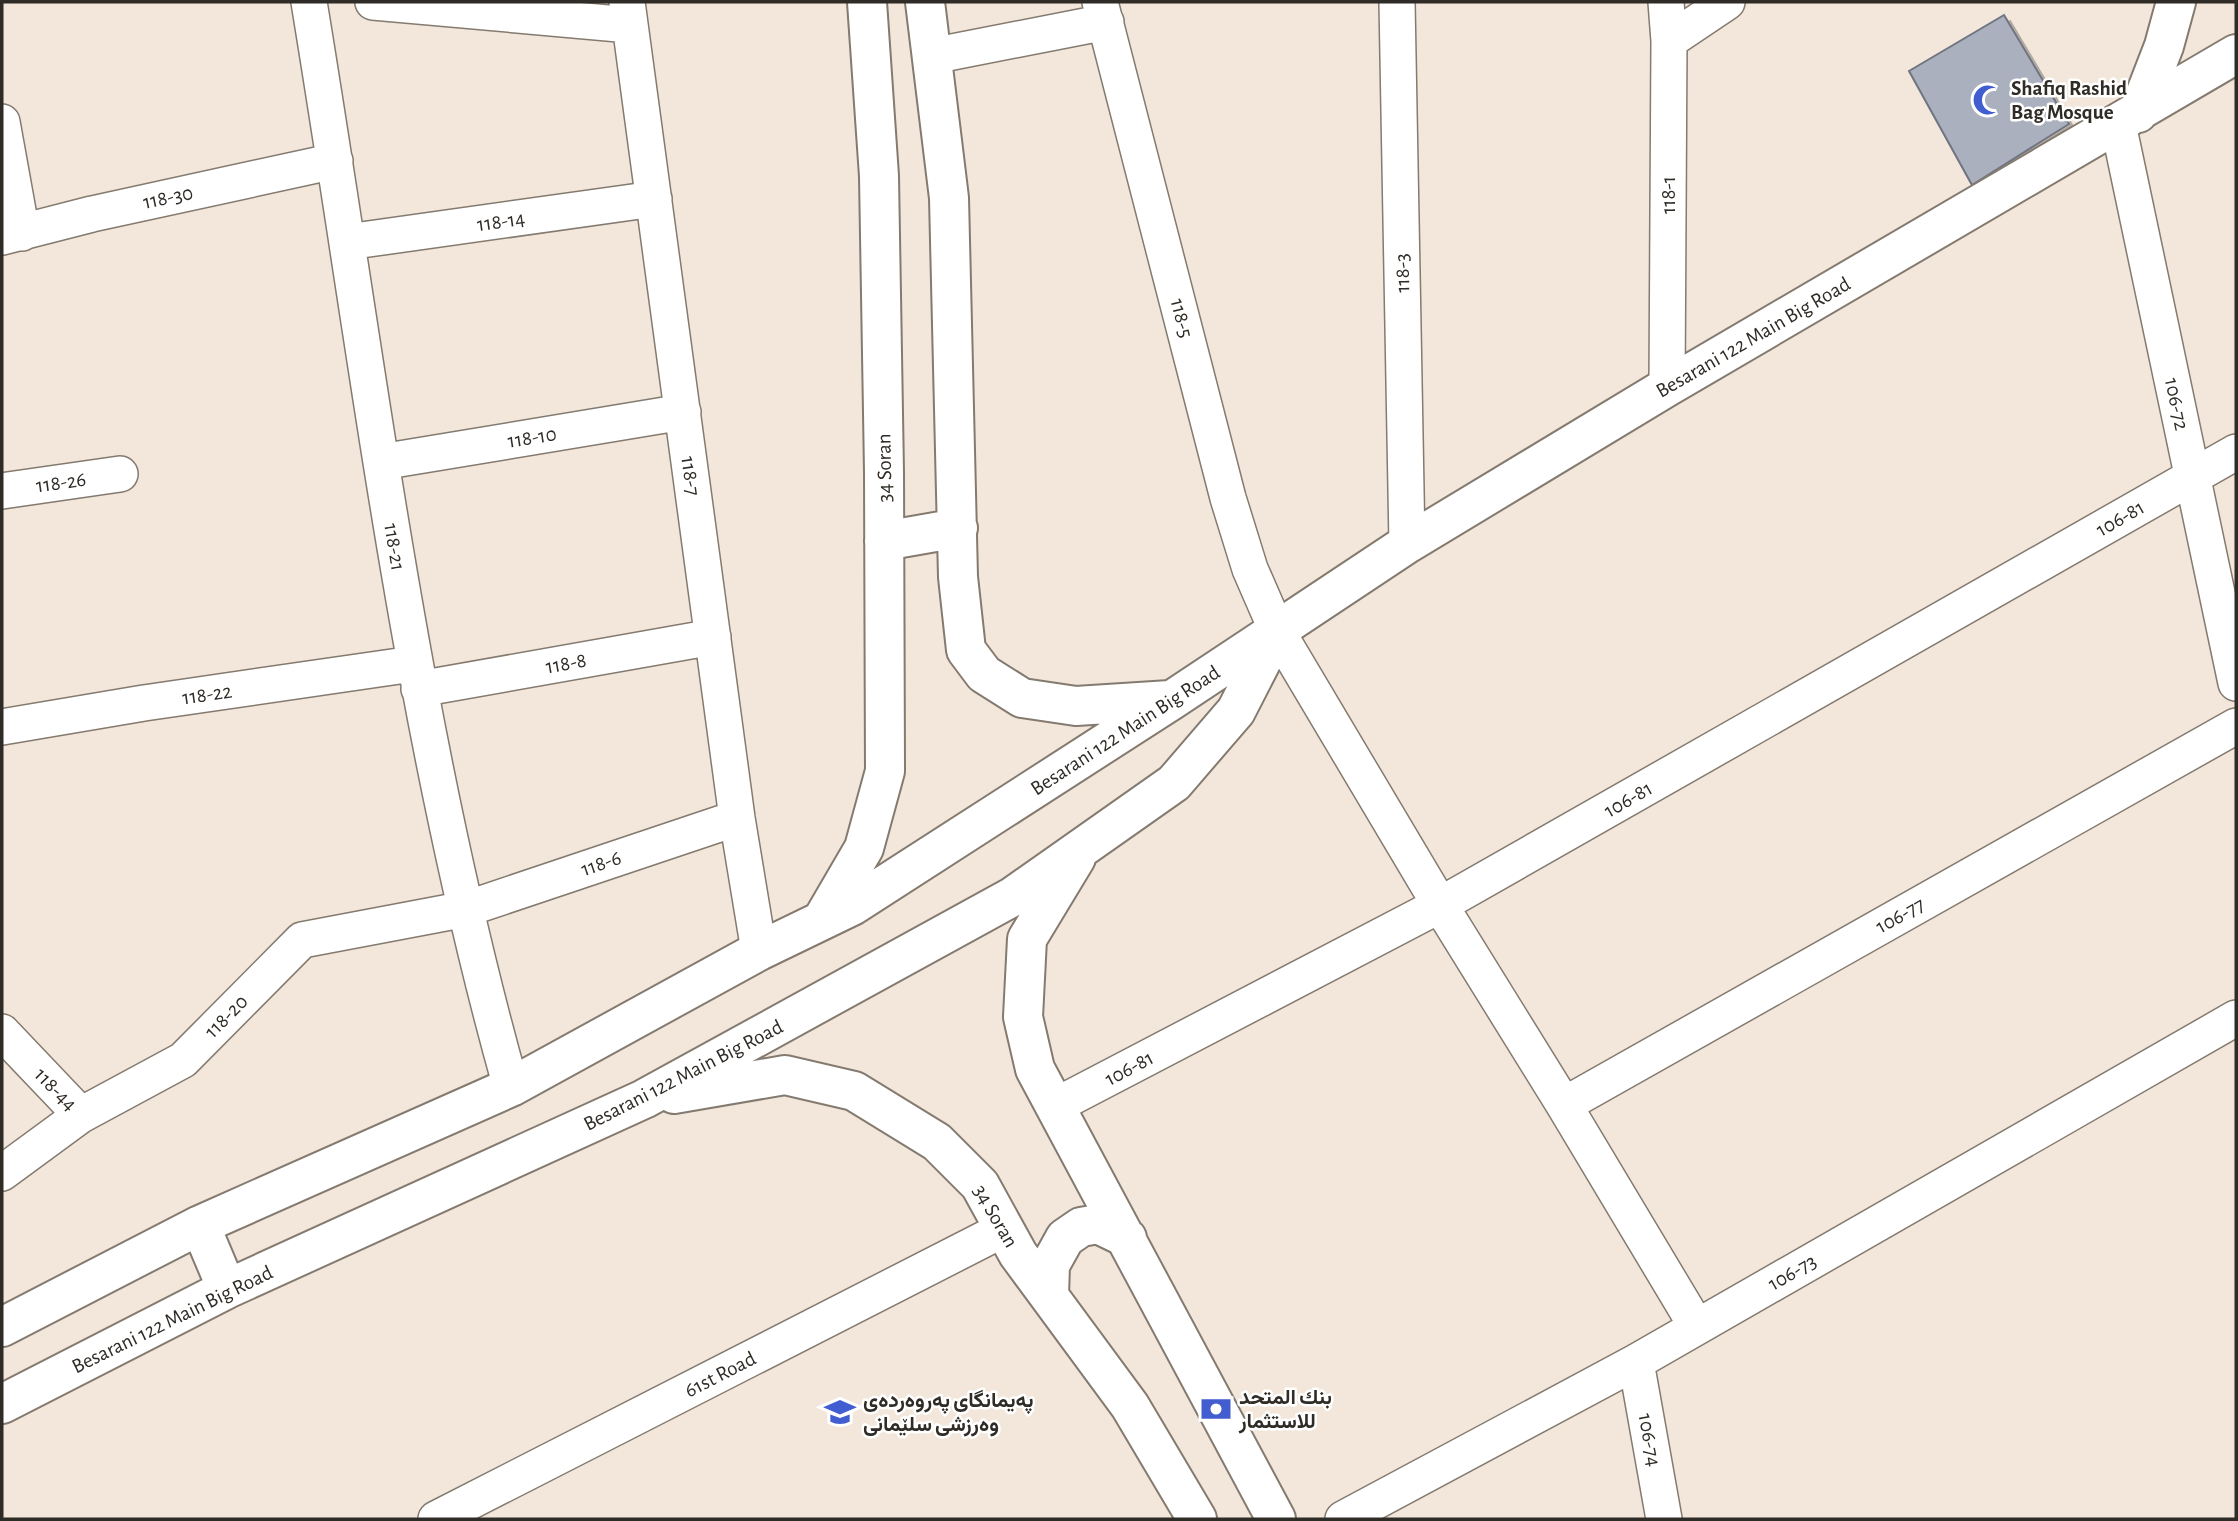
<svg xmlns="http://www.w3.org/2000/svg" width="2238" height="1521" font-family="'Alegreya Sans',Vazirmatn,sans-serif">
	<style>
		.building { fill: #aab0bd; stroke: #707481; stroke-width: 2; filter: url(#shadow) }
		.lines { fill: none; stroke-linecap: round; stroke-linejoin: round }
		.street-casing { stroke: #847a6f; stroke-width: 38 }
		.secondary-casing { stroke: #847a6f; stroke-width: 42 }
		.street { stroke: #fff; stroke-width: 35 }
		.secondary { stroke: #fff; stroke-width: 38 }
		.labels { text-anchor: middle; stroke-width: 5; stroke-linejoin: round; paint-order: stroke }
		.poi-label { font-size: 21px; font-weight: bold; fill: #2f2b26; stroke: #fff; text-anchor: start }
		.street-label { font-size: 21px; fill: #2f2b26; stroke: #fff }
	</style>
	<defs>
		<filter id="shadow"><feDropShadow dx="6" dy="6" stdDeviation="0" flood-color="#0004"/></filter>
	</defs>
	<rect width="100%" height="100%" fill="#f2e7da"/>
	<path class="building" d="M2004,15L2069,124L1972,185L1909,71Z"/>
	<g class="lines">
		<g class="street-casing">
			<path id="street" d="M309,2C369,365 411,732 511,1087
				M373,2L630,25
				M627,2L737,818L759,951
				M1100,2L1228,498L1250,569L1277,631L1440,905L1564,1105L1697,1327
				M1397,2L1407,544
				M1666,2L1669,41L1667,387
				M1669,41L1727,2
				M932,56L1106,22
				M2,122L22,233
				M2118,124L2236,683
				M2,237L92,214L335,161
				M347,242L654,199
				M381,462L683,412
				M2,491L120,474
				M419,689L713,637
				M2,727L144,703L413,664
				M2,1032L81,1115
				M1564,1105L2236,726
				M1055,1106L1440,905L2236,452
				M2,1173L81,1115L183,1060L302,940L466,909L737,818
				M1636,1362L1664,1519
				M436,1519L1004,1229
				M1343,1519L1636,1362L2236,1018"/>
		</g>
		<g class="secondary-casing">
			<path id="secondary" d="M925,2L949,198L958,577L966,650L984,674L1022,698L1076,706L1170,700
				M2138,113L2164,46L2176,2
				M884,541L958,528
				M1076,858L1027,939L1023,1017L1035,1069L1276,1519
				M822,920L864,848L885,771L884,472L879,176L867,2
				M674,1094L785,1075L854,1091L937,1142L980,1185L1018,1254L1130,1406L1197,1519
				M200,1225L227,1289
				M1049,1296L1050,1265L1065,1238L1081,1227L1098,1224L1127,1238
				M2,1327L200,1225L511,1087L759,951L852,906L1172,700L1407,544L1667,387L2236,54
				M2,1404L227,1289L644,1099L1012,897L1174,783L1236,711L1276,633"/>
		</g>
		<use href="#street" class="street"/>
		<use href="#secondary" class="secondary"/>
	</g>
	<defs>
		<g id="mosque-bare" transform="scale(2.415)"><path d="M3.5-4.9A6 6 0 1 0 3.5 4.9A5 5 0 1 1 3.5-4.9Z" fill="#415dd0" stroke="#fff" stroke-width="2.5" paint-order="stroke"/></g>
		<g id="bank-bare" transform="scale(2.415)"><path d="M-6-4H6V4H-6ZM0-2.3a2.3 2.3 0 1 0 0 4.6a2.3 2.3 0 1 0 0-4.6Z" fill="#415dd0" stroke="#fff" stroke-width="2.5" paint-order="stroke"/></g>
		<g id="university-bare" transform="scale(2.415)"><path d="M0-5L7-2L0 1L-7-2ZM-4 1L0 2.5L4 1V4Q0 6-4 4Z" fill="#415dd0" stroke="#fff" stroke-width="2.5" paint-order="stroke"/></g>
	</defs>
	<g fill-rule="evenodd">
		<use href="#mosque-bare" x="1988" y="100"/>
		<use href="#bank-bare" x="1216" y="1409"/>
		<use href="#university-bare" x="840" y="1412"/>
	</g>
	<g class="labels">
		<g class="poi-label">
			<text x="2011" y="95">Shafiq Rashid<tspan x="2011" dy="24">Bag Mosque</tspan></text>
			<text x="1239" y="1404">بنك المتحد<tspan x="1239" dy="24">للاستثمار</tspan></text>
			<text x="863" y="1407">پەیمانگای پەروەردەی<tspan x="863" dy="24">وەرزشی سلێمانی</tspan></text>
		</g>
		<g class="street-label">
			<text transform="translate(1668 195) rotate(-90)" y="7">118-1</text>
			<text transform="translate(168 197) rotate(-12)" y="7">118-30</text>
			<text transform="translate(501 221) rotate(-8)" y="7">118-14</text>
			<text transform="translate(1402 273) rotate(-91)" y="7">118-3</text>
			<text transform="translate(1182 318) rotate(76)" y="7">118-5</text>
			<text transform="translate(1753 337) rotate(-30)" y="7">Besarani 122 Main Big Road</text>
			<text transform="translate(2177 404) rotate(78)" y="7">106-72</text>
			<text transform="translate(532 437) rotate(-9)" y="7">118-10</text>
			<text transform="translate(884 468) rotate(-91)" y="7">34 Soran</text>
			<text transform="translate(691 476) rotate(82)" y="7">118-7</text>
			<text transform="translate(61 482) rotate(-8)" y="7">118-26</text>
			<text transform="translate(2120 518) rotate(-30)" y="7">106-81</text>
			<text transform="translate(395 547) rotate(81)" y="7">118-21</text>
			<text transform="translate(566 663) rotate(-10)" y="7">118-8</text>
			<text transform="translate(207 694) rotate(-8)" y="7">118-22</text>
			<text transform="translate(1125 730) rotate(-33)" y="7">Besarani 122 Main Big Road</text>
			<text transform="translate(1628 799) rotate(-30)" y="7">106-81</text>
			<text transform="translate(601 863) rotate(-19)" y="7">118-6</text>
			<text transform="translate(1900 915) rotate(-29)" y="7">106-77</text>
			<text transform="translate(226 1016) rotate(-45)" y="7">118-20</text>
			<text transform="translate(1129 1068) rotate(-28)" y="7">106-81</text>
			<text transform="translate(683 1075) rotate(-27)" y="7">Besarani 122 Main Big Road</text>
			<text transform="translate(56 1089) rotate(46)" y="7">118-44</text>
			<text transform="translate(996 1216) rotate(60)" y="7">34 Soran</text>
			<text transform="translate(1792 1272) rotate(-30)" y="7">106-73</text>
			<text transform="translate(172 1319) rotate(-26)" y="7">Besarani 122 Main Big Road</text>
			<text transform="translate(720 1374) rotate(-27)" y="7">61st Road</text>
			<text transform="translate(1650 1440) rotate(80)" y="7">106-74</text>
		</g>
	</g>
	<rect width="2238" height="1521" fill="none" stroke="#2f2b26" stroke-width="7"/>
</svg>
